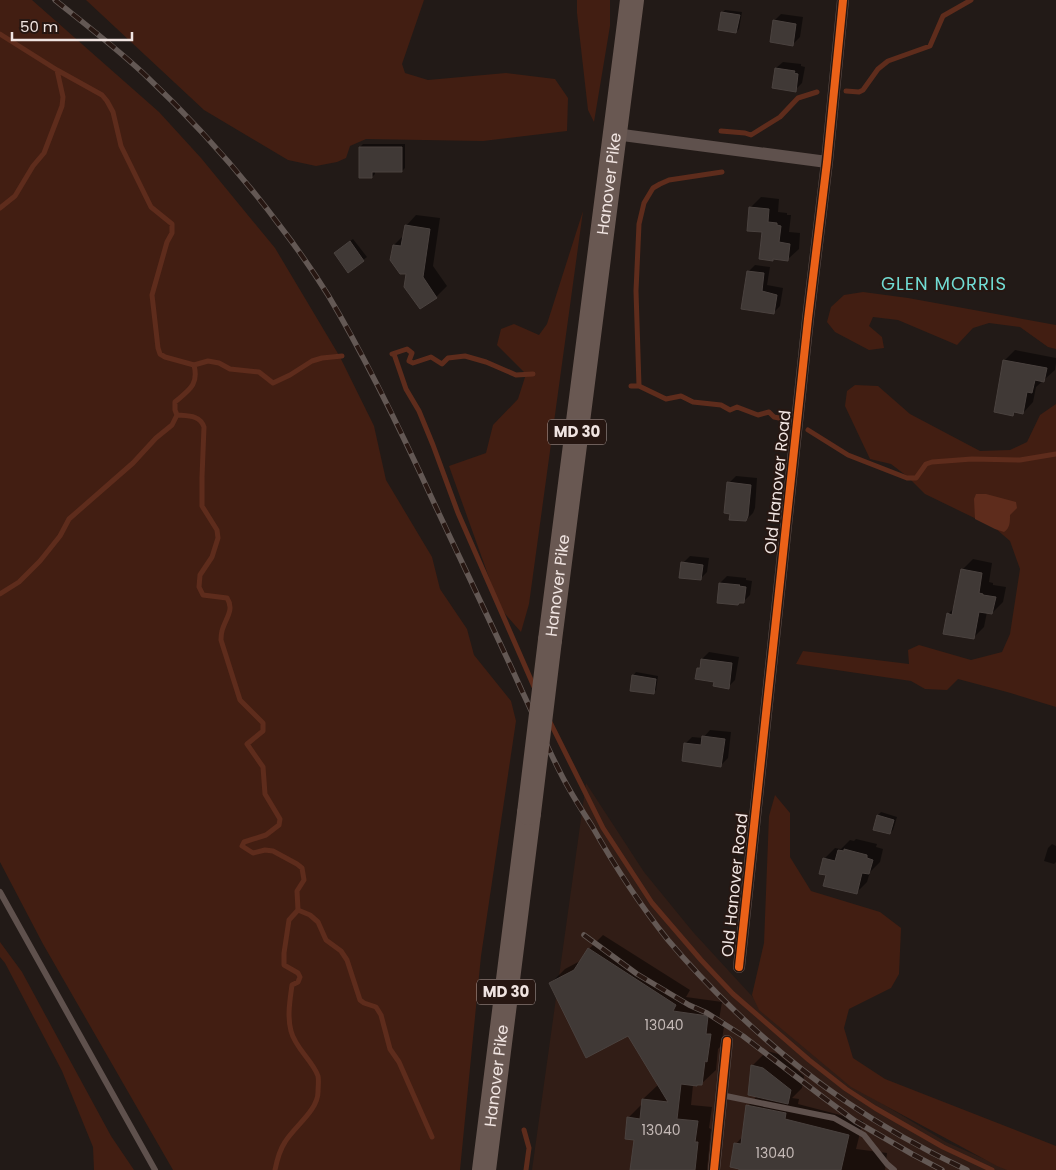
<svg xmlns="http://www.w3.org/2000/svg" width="1056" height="1170" font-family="Poppins,sans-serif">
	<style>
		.built { fill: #311d16 }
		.green { fill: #421e12 }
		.water { fill: #5e2c1c }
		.shadow { fill: #0007 }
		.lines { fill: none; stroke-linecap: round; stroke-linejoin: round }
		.stream { stroke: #5e2c1c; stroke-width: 5 }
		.building { fill: #403936; stroke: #4a423f }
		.lane { stroke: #5f514d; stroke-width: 6 }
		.street { stroke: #5f514d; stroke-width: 12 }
		.highway { stroke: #695852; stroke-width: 24 }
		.rail-casing { stroke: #635854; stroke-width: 5.5 }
		.rail { stroke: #271712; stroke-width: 4; stroke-dasharray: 11; stroke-linecap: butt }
		.highway-bridge { stroke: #695852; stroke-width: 24 }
		.cycleway-casing { stroke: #271712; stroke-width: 11 }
		.cycleway { stroke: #ea6118; stroke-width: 8 }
		.labels { text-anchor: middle; stroke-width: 4; stroke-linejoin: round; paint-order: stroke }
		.number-label { font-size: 14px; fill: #c4b9b6 }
		.shield { fill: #271712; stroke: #b4a6a3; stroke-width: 1 }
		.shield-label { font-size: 15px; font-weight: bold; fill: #f0e4e1 }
		.street-label { font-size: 16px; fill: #f0e4e1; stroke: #271712 }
		.neighbourhood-label { font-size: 18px; letter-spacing: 1px; fill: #71dcd4; stroke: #271712 }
	</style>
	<rect width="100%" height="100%" fill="#221a17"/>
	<path class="built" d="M586,783L644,872L693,932L750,994L799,1043L873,1098L946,1142L1009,1170H532Z"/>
	<path class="green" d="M0,0H32L159,112L201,158L275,248L340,357L374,426L386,480L432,557L440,589L467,629L474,655L511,701L516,721L481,956L460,1170H173L43,944L0,862Z
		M86,0H424L402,64L405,73L428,80L506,73L555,79L568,98L567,131L483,141L366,139L350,146L346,158L337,162L316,166L288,160L204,110Z
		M577,0H610V26L594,122L588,110L577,13Z
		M583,211L529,604L521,632L500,608L449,466L486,453L493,425L518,399L526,374L497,345L501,329L514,324L539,335L547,324Z
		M863,292L908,298L1056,325V349L1048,347L1020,327L989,323L973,328L957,345L898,320L873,317L869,326L882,337L884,348L869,350L835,332L827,322L831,307L844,295Z
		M855,385L878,386L910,414L980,451L1010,450L1027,442L1040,415L1056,404V707L1007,692L958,679L947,690L925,689L911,681L796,664L803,651L909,664L908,650L919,645L971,660L1002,652L1010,634L1020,569L1010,541L995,528L925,494L908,477L891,464L870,459L845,406L847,391Z
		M775,795L790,813V857L811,891L880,912L901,928L899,974L891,988L849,1009L844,1028L853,1058L885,1079L1056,1146V1170H1007L997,1166L851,1087L759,1010L752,995L764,943L769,816Z
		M0,942L22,972L111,1136L134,1170H94L93,1147L62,1071L5,963L0,957Z"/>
	<path class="water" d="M976,494H986L1016,502L1017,508L1010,515C1010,522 1010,528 1004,532L995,529L975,519L974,499Z"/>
	<path class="shadow" d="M725,10L742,12L739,29L736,32L722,13Z
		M781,14L803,17L800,37L793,44L774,21Z
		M783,62L801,64V66L805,67L802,83L795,90L776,68Z
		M363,144H405V168L402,171H375V174L372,177L360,147Z
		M761,197L779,199L778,212L787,213V215H791L789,232L800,233L799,249L788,259L763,231L750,208Z
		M416,215L440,218L433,266L447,286L436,297L420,307L408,273L394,245L404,235L406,226Z
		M353,239L367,257L363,260L338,250Z
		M755,265L770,267L767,285L783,288L780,306L773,313L748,272Z
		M1015,350L1056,358V363L1055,370L1036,387L1033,402L1023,413L1016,412L1013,415L996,411L1005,360Z
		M736,476L757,478L755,508L753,513L746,520L731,513L729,483Z
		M690,556L709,558L707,572L700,579L683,563Z
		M973,559L992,563L989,582L993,583V585L1006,587L1003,602L992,613L987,612L984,627L973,638L948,614L955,607L962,570Z
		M727,576L746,578V580L752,581L750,595L743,602L720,583Z
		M709,652L739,657L735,680L728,687L698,668L701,665L702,659Z
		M636,672L658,676L656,690L653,693L633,676Z
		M710,730L731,732L728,758L721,765L685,744L692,737L703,738Z
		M881,812L897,817L893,830L890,833L878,815Z
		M856,839L877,844L876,847L883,849L880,862L870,872L867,882L856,893L828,874L824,859L835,848L841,849L850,840L854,841Z
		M1052,844L1056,846V862L1054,864L1044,861L1048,848Z
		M603,935L690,990L686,997L722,1002L719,1020H725L721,1046L718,1049L716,1070L701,1084L693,1085L691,1105L712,1107L709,1128L711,1129L707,1170H632L635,1139L628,1118L643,1103V1099L659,1084L629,1034L551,983L565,969L582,960L589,949Z
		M767,1051L778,1054L804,1076L802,1088L792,1098L799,1099L798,1104L863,1121L856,1149L887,1153L885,1170H740L736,1144L743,1136L748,1106L757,1096L752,1066Z"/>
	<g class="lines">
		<path class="stream" d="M0,34L57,70L102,95L107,101L113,112L121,146L151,207L172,224V233L167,242L152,295L158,348L160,354L165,357L194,365
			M846,91L859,92L863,90L878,69L888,61L930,46L943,16L971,0
			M721,131L745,133L751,135L780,117L798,98L817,92
			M0,208L15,196L33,166L44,153L62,106L63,97L57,70
			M392,354L407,349L412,353L409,361L413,363L431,357L442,364L448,358L465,356L486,362L516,375L533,374
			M394,354L406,389L419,411L433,445L458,513L535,689
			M194,365L208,361L219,363L230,369L259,372L273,383L290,375L312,361L322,358L342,356
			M631,386H639L666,399L681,396L693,402L721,405L730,410L737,407L758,415L769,412L774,417L784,419
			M639,386L636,291L639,224L644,203L653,188L660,184L669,180L722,172
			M177,415C188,416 200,415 204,427L202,477V506L217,530L218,538L212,557L200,575L199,587L203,595L227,598C235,610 225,619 222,631C221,634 221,637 221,640L240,700L263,723V731L247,744L263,767L265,794L280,819L279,825L266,835L244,842L242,846L253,853L265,850L273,851L297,864L302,868L304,880L297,891L298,910L289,920L284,953V965L298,973L300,977L298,982L292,985C290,1000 287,1016 291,1031C295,1048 313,1061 318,1076C319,1081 318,1087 318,1092C318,1110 295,1126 285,1142C279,1151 277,1160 275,1170
			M177,415L175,410V402C189,390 199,385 194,365
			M808,430L848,455L907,478H916L926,464L932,462L972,459L1020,460L1056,454
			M0,594L19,582L40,561L60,536L69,519L133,463L156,438L172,425L177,415
			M549,720L603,828L652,903L701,960L733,994L809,1060L846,1089L875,1108L943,1147L992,1170
			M298,910L310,915L318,922L326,940L341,951L347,960L360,1000L364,1003L376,1007L381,1015L390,1049L399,1062L432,1137
			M524,1130L529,1148L526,1170"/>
	</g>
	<path class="building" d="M721,12L740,15L736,33L718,30Z
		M773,20L796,24L793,46L770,42Z
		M775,68L795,71L794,73L798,74L796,92L772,88Z
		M359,147H402V172H372V178H359Z
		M749,207L769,209L768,222L777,223V225L781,226L779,242L790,244L788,261L773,259V261L759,259L762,232L747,231Z
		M405,225L430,229L423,277L437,298L420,309L404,287L406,274H400L390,260L393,245L401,246Z
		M350,241L364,261L348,273L334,253Z
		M747,271L764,273L762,291L777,295L774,314L741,309Z
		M1003,360L1047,368L1044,382L1035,380L1032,393L1027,392L1023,414L1014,412L1013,416L994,412Z
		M727,482L751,485L748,516L746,521L729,520L730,514L724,513Z
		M681,562L703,565L701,580L679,578Z
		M961,569L982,573L979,593L983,594V595L996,597L992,614L979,612L974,639L943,634L947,613L952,615Z
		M719,583L740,585L739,586L746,587L744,603H739L738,605L717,603Z
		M701,659L732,663L729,689L713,686L714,682L695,679L697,668H700Z
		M632,675L656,679L654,694L630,691Z
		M702,736L725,739L721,767L682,761L684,743L701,745Z
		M877,815L894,820L890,834L873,830Z
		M844,849L867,855V858L873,860L869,874L862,873L857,894L823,886L826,875L819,874L823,858L835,861L838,850L844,851Z
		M588,948L676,1005L673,1011L708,1016L706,1034H711L707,1062L705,1061L702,1085H697V1086L681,1084L677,1119L698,1121L695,1142H698L695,1170H630L634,1140L625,1139L627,1117L640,1119L642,1099L668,1102L628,1036L586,1058L549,983L574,970Z
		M751,1065L763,1068L791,1090L788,1104L748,1095Z
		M746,1105L786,1113L785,1119L849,1135L841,1170H739V1169L730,1167L734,1143L741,1144Z"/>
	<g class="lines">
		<path class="lane" d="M0,892L155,1170
			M721,1095L834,1118L864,1135L887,1164L894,1170"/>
		<path class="street" d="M615,134L827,162
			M739,967L808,319L827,162L843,0
			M714,1170L727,1041"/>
		<g class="highway">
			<path id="s1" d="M550,640L632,0"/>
			<path id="s2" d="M484,1170L529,813"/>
		</g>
		<g class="rail-casing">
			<path id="rail" d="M55,0C85,24 115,47 143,73C193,120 239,171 280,226C297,248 313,271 328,295C368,362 402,433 435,505C464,567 494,629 522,691C535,718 547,747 561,774C570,792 581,809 592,826C614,865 640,905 668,940C689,965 712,989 736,1012C806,1079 879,1129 967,1170
				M584,935L637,974L689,1005L707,1013L743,1036L820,1095L855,1121L912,1154L942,1170"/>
		</g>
		<use href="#rail" class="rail"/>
		<path class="highway-bridge" d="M529,813L550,640"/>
		<g class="cycleway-casing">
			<path id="cycleway" d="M739,967L808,319L827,162L843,0
				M714,1170L727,1041"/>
		</g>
		<use href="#cycleway" class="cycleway"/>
	</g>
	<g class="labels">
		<g class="number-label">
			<text x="664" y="1030">13040</text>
			<text x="661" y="1135">13040</text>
			<text x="775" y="1158">13040</text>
		</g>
		<g class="shield">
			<rect x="548" y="419.5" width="58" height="25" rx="4"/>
			<rect x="477" y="979.5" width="58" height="25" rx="4"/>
		</g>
		<g class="shield-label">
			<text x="577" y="437">MD 30</text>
			<text x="506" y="997">MD 30</text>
		</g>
		<g class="street-label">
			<text dy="6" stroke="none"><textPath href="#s1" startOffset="460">Hanover Pike</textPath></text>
			<text transform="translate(777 482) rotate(-84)" y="6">Old Hanover Road</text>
			<text dy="6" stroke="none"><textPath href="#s1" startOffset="55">Hanover Pike</textPath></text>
			<text transform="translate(734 885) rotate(-84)" y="6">Old Hanover Road</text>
			<text dy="6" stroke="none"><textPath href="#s2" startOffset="95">Hanover Pike</textPath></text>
		</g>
		<g class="neighbourhood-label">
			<text x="944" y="290">GLEN MORRIS</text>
		</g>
	</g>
	<path d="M12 32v8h120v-8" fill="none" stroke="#f0e4e1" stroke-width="2.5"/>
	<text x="20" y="32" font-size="15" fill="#f0e4e1" stroke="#271712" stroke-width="4" paint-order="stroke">50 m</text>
</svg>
